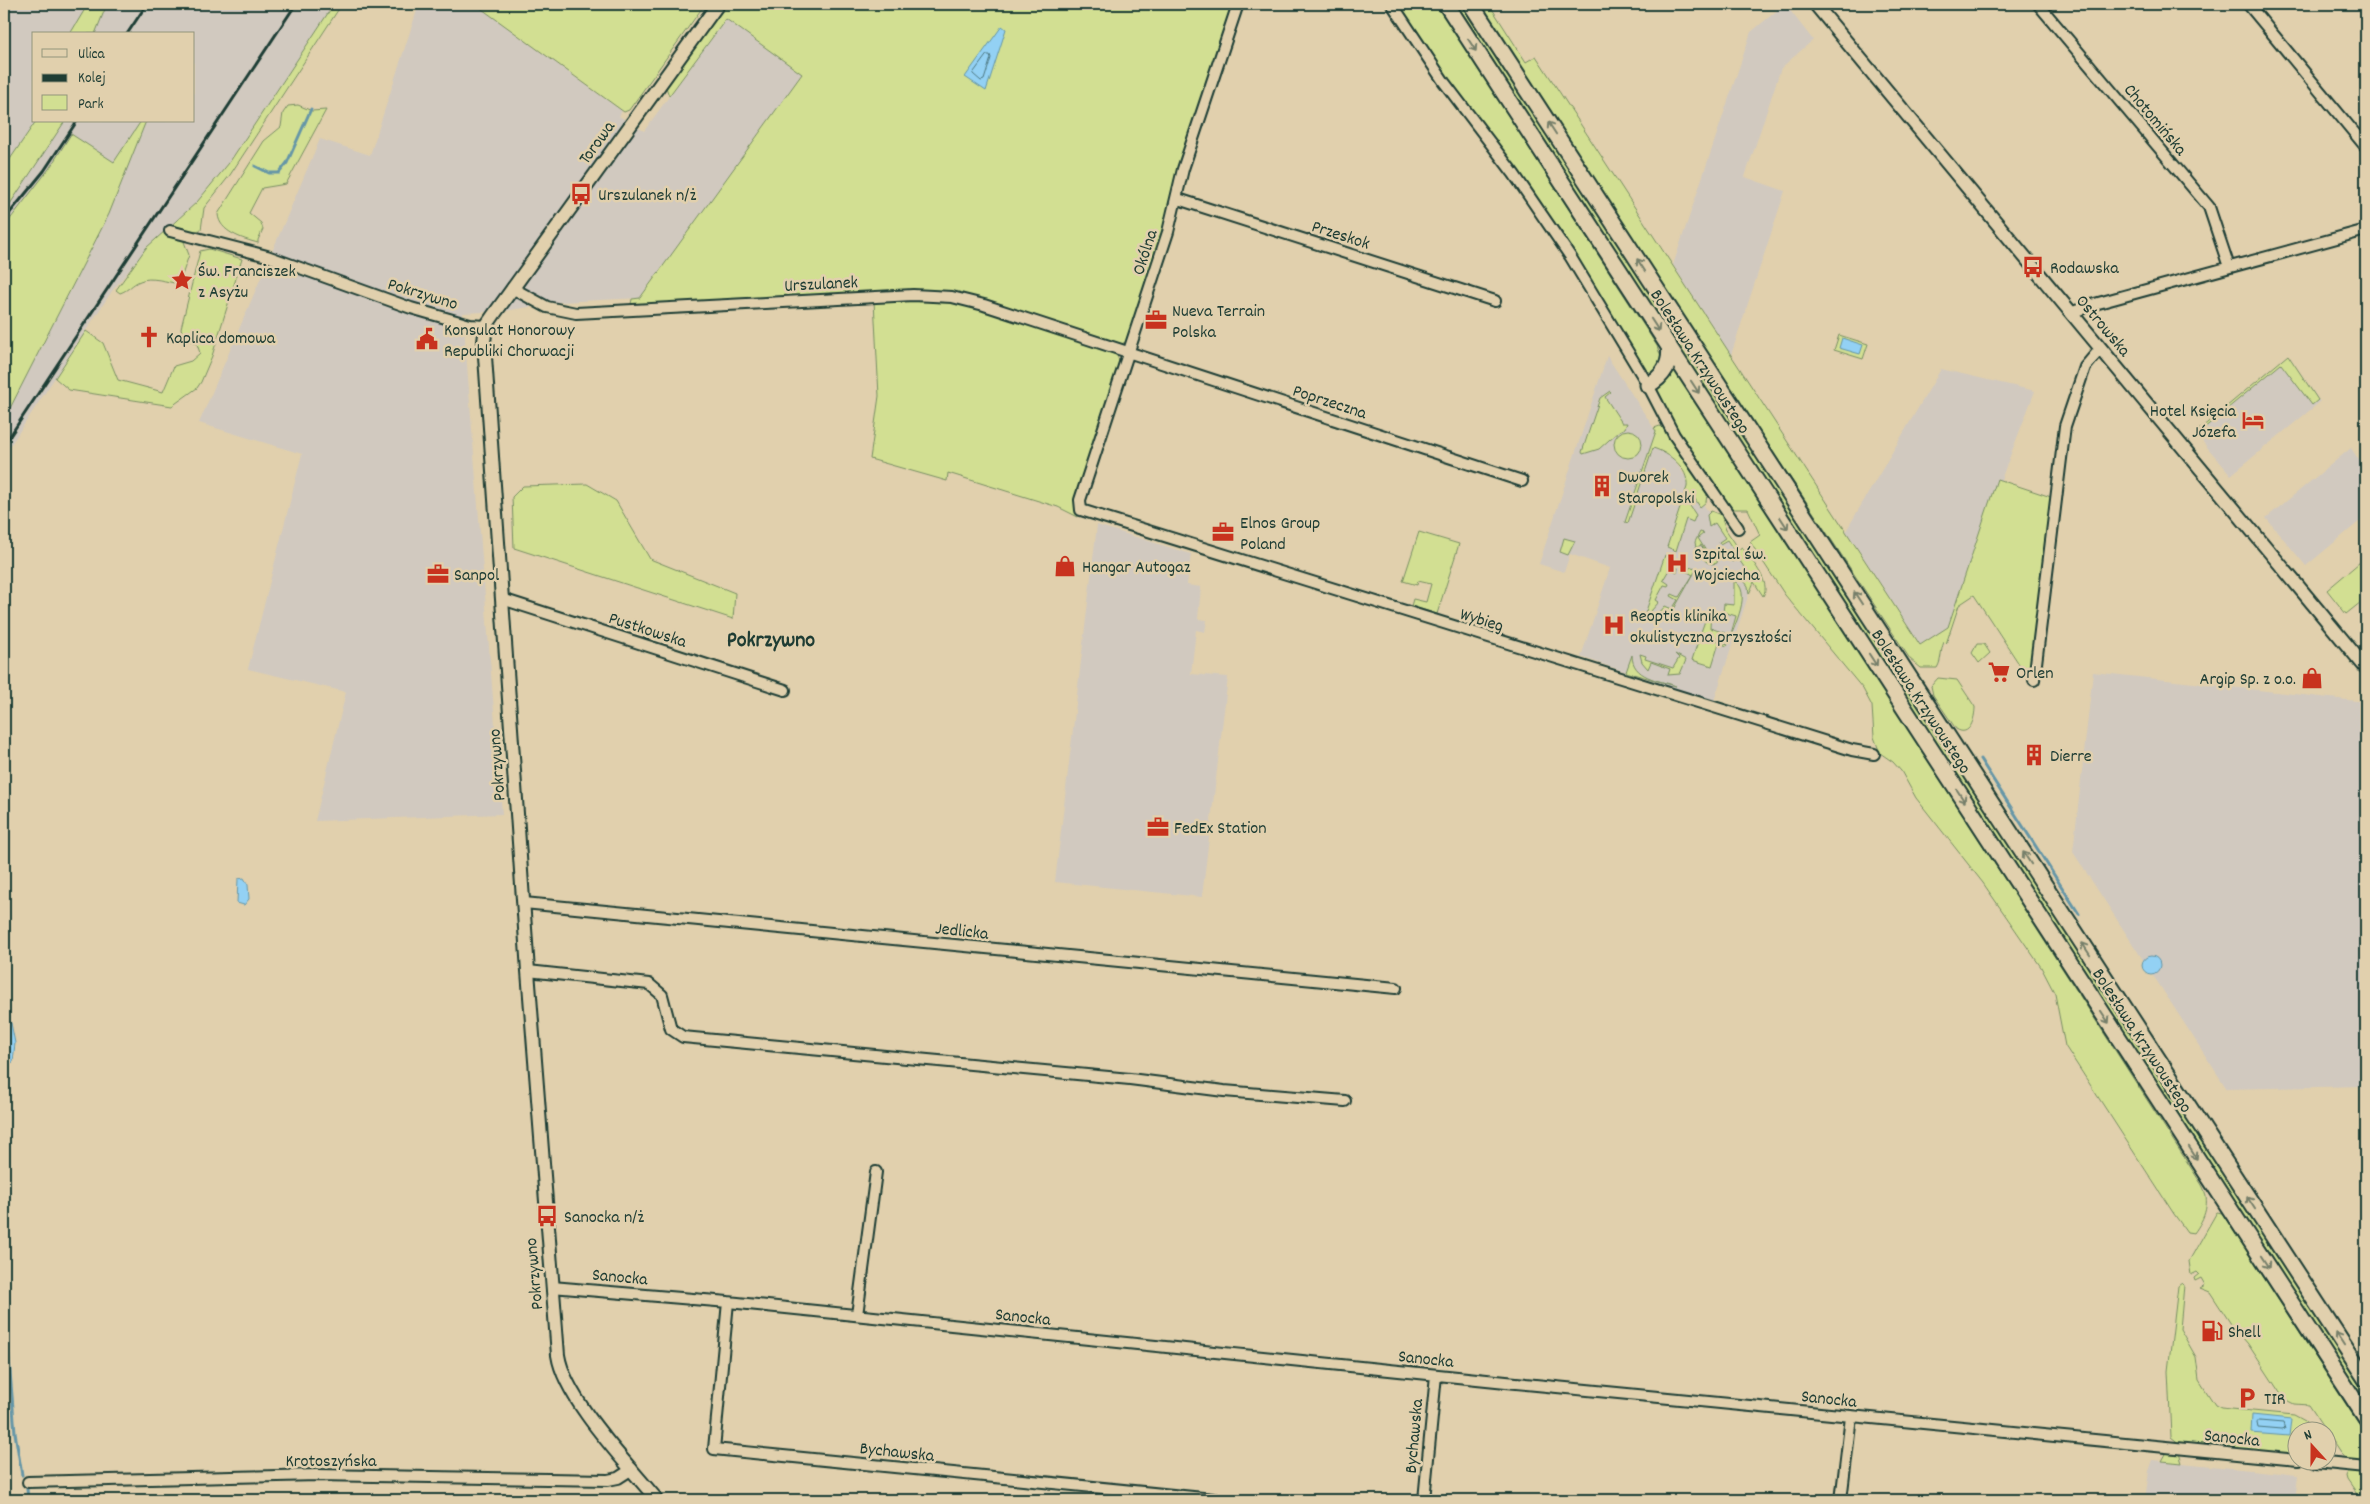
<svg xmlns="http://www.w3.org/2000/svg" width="2370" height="1504" font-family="Dekko,sans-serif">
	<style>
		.built { fill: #d1c9bf; fill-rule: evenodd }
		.green { fill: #d2df92; stroke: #788e63 }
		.water { fill: #93d1f4; stroke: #6596a7 }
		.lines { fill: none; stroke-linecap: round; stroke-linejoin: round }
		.shore { stroke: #4d7881; stroke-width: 1 }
		.stream { stroke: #6596a7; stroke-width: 3 }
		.minor-casing { stroke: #1f3d34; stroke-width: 14 }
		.tertiary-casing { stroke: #1f3d34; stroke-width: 16 }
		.secondary-casing { stroke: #1f3d34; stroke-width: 19 }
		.minor { stroke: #e1d0ad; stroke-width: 10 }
		.tertiary { stroke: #e1d0ad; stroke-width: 12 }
		.secondary { stroke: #e1d0ad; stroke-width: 15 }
		.rail { stroke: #1f3d34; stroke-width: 3 }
		.oneway { stroke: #767f6a }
		.labels { text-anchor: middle; stroke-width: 5; stroke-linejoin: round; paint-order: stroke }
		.street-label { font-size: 18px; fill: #1f3d34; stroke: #e1d0ad }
		.poi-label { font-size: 18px; fill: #1f3d34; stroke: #e1d0ad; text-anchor: start }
		.district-label { font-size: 22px; font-weight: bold; fill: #1f3d34; stroke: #e1d0ad }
	</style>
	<rect width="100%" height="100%" fill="#e1d0ad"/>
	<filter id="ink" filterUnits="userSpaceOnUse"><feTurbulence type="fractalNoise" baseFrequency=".02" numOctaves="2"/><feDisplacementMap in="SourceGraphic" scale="10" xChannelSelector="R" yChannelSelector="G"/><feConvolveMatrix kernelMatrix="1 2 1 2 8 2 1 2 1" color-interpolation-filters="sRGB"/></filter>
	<g filter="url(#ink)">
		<path class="built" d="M4,4H335L229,163L197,202L140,257L112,291L4,455ZM34,34H194V121H34Z
			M419,4H475L622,111L619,116L644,131L736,4H1023L802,74L640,298L560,302L505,311L463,313L502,814L315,821L346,692L248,669L302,454L199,423L320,139L370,155Z
			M1785,4L1813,40L1781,68L1745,177L1785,191L1731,355L1673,265L1751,32Z
			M2288,355L2320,402L2231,475L2195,433Z
			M1607,356L1753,581L1714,701L1581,657L1610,568L1570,554L1564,572L1539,564Z
			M1941,369L2035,391L1969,563L1948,627L1920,645L1846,531Z
			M2351,448L2366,471V516L2306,566L2266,518Z
			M1097,525L1191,554L1187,585L1201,587L1198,619L1207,620L1205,632L1196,630L1191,674L1228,677L1202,897L1055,882Z
			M2093,672L2366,702V1086L2227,1089L2073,852Z
			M2153,1460L2298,1475L2295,1500H2145L2149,1471Z"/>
		<path class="green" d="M88,4H107L95,34H70Z
			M334,4H342L230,175L204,208L201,230L188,232L183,239L189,255L179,284C168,282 150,276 140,281C132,284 129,290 120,293L116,290L146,248L197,202L229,163Z
			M475,4H705L629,110L624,112Z
			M724,4H1234L1132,338L1118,346L973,297L631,304L632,299L640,298L802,74L726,19L669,96L666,87Z
			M1398,4H1436L1657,346L1662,360L1654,373L1643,370L1564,235L1454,89Z
			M1453,4H1464L2366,1390V1408Z
			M1481,4H1489L1526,62L1536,56L1920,645L1948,627L1997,479L2051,497L2031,671L2028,673L2023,670L1974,595L1959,605L1946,644L1944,642C1940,651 1942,660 1937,668H1921L1910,659L1796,486L1758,431Z
			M298,105L312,111L326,110L286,184L262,188L249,213L261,223L263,229L258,240V243C243,239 219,232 218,214L264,141L281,127L283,113L288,106Z
			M36,121H65L4,213V168Z
			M141,121H146L109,214L4,420V227L49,169L71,134L114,162Z
			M209,249L242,259L212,356L201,382L197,388L172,406L69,390L55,378L86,331L103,343L118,380L163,392L174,366L191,361L200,353L197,344L183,336L181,328L200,251Z
			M938,299L973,305L1106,349L1117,356L1120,363L1076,500L1078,517L1058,507L948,473L947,481L870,459L879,396L874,301Z
			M1839,335L1868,344L1863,359L1834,350Z
			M2288,355L2318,400L2312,405L2281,364L2197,434L2195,433Z
			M1672,364L2202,1185C2211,1202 2205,1218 2194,1233L2187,1232L2174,1214L2065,1046L2055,994L2041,967L1983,883L1916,798L1901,771L1893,762L1880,753L1874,737L1872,706L1863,689L1785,595L1750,542L1760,535L1748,509H1734L1728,507L1679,435L1657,394L1658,389Z
			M1610,391L1611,392L1605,397L1622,423H1627L1625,428L1619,431L1599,449L1583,454L1582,452L1600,398Z
			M1660,426L1665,428L1707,494L1706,502L1700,507L1695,499L1688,503L1696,515L1693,522L1686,519L1676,551L1667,547L1687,487C1689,468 1669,453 1653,448L1628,523L1625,522L1656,431L1654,428Z
			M1614 444a14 14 0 1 1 28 0a14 14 0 1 1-28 0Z
			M587,484L616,501L650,559L735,593L733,619L514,548L512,497L523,486Z
			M1711,511L1721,515L1726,530L1739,549L1742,547C1750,559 1772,582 1763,596L1754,582L1749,594L1748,586L1742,578L1748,573L1738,558L1732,562L1731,560L1737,555L1727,540L1720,544L1719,542L1725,538L1715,523L1709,527L1707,515Z
			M1419,532L1459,544L1437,614L1411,606L1413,599L1426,602L1431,584L1418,581L1417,585L1403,581Z
			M1700,532L1704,533L1698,538L1711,559L1718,556L1717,563C1712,565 1706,563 1703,558L1707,555L1701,545L1696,548L1695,542Z
			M1564,538L1575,541L1568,555L1560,552Z
			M1665,555L1674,558L1671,566L1678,568L1677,572L1670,568L1663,580L1669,584L1668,586L1664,585L1656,600L1659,602L1643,620Z
			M2366,557V598L2346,614L2327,590Z
			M1691,567L1697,568L1669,618L1659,613L1665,606L1672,609L1678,600L1671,596L1672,594L1679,597L1693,575L1686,571Z
			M1734,581C1753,591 1734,626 1729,641L1736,616L1723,612L1724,604L1734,605Z
			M1711,609L1710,628L1725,633L1723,640L1701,632L1706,618H1709Z
			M1700,635L1728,644L1727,646L1719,643L1712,666L1692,660Z
			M1977,644H1984L1990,653L1979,663L1972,653Z
			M1640,654L1646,656L1645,659L1673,668L1679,658L1675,654L1686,660L1680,674L1668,675L1670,669L1651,662L1648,669L1642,662Z
			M1632,655C1632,678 1659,680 1676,686L1626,672Z
			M1938,678L1957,680L1975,707C1975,718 1970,738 1956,729L1933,695L1931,686Z
			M2217,1212L2222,1213L2366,1435V1463L2351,1461L2342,1456L2308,1405L2294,1404L2284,1399L2248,1344L2231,1324L2210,1292L2200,1288L2205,1285L2201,1278L2195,1281L2194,1278L2199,1274L2197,1272L2191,1275L2189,1261Z
			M2182,1283L2184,1285L2180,1329L2196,1357L2199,1380L2215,1405L2221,1408L2294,1415L2305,1421L2314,1431L2298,1432L2297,1456L2180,1444L2171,1437L2168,1371L2178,1286Z
			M2167,1452L2179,1453L2182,1463L2162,1461Z
			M2349,1470L2366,1472V1500H2361L2347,1480L2346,1476Z"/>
		<path class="water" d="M1002,26L1006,29L986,91L965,77Z
			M1842,338L1863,345L1860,354L1839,348Z
			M244,878L248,885L249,899L244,905L237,903L238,879Z
			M2142 965a9 9 0 1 1 18 0a9 9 0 1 1-18 0Z
			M4,1021L11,1023L15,1043L13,1062L4,1066Z
			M2252,1415L2291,1419L2289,1436L2251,1433Z"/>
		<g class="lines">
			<path class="shore" d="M987,55H990L991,58L984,80L981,81L973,74Z
				M2259,1421L2283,1423L2285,1429L2282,1430L2258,1428L2257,1423Z"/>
			<path class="stream" d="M255,166L269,173H279L287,163L311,109
				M1980,759L2079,914
				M4,1298L15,1433L22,1475
				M27,1489L28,1500"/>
			<g class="minor-casing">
				<path id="minor" d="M1238,4L1183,169L1168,232L1080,500L1081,510L1852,750L1874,754
					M1392,4L1444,82L1514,174L1570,256L1648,385L1674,435L1738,528
					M2038,4L2209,207L2229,267
					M2248,4L2366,147
					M1178,199L1495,301
					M170,231L267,256L411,308L470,325L486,326
					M512,288L547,307L576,313L913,295L952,297L984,305L1522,481
					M2071,313L2091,305L2366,230
					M502,599L785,690
					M2034,680L2065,426L2085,367L2101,348
					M524,903L1396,988
					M528,971L649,984L662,995L671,1029L683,1037L1130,1079L1224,1091L1345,1101
					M552,1287L728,1302L1506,1382L2298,1460
					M728,1302L714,1449L1223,1500
					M857,1315L876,1172
					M2316,1462L2366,1467
					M28,1482L317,1475L608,1480L618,1478L632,1469
					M1424,1500L1436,1375
					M1841,1500L1851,1417"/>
			</g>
			<g class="tertiary-casing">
				<path id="tertiary" d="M1815,4L2366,668
					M657,1500C627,1463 565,1400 558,1355L528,971L484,342L486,326L495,313L718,4"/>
			</g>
			<g class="secondary-casing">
				<path id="secondary" d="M1446,4L2366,1418
					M1471,4L2366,1379
					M1648,385C1663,377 1672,363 1669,346"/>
			</g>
			<use href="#minor" class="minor"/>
			<use href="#tertiary" class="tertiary"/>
			<use href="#secondary" class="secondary"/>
			<path class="rail" d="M127,34L147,4
				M4,220L44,171L77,121
				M4,445L296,4"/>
		</g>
		<defs><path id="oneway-shaft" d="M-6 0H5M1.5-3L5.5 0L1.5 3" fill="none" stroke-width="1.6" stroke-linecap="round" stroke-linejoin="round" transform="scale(1.25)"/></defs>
		<g class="oneway">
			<use href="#oneway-shaft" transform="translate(1472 45) rotate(57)"/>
			<use href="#oneway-shaft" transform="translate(1552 128) rotate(-123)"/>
			<use href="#oneway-shaft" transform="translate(1641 265) rotate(-123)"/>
			<use href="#oneway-shaft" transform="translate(1655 325) rotate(57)"/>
			<use href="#oneway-shaft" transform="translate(1695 387) rotate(57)"/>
			<use href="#oneway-shaft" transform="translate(1784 523) rotate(57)"/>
			<use href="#oneway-shaft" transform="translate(1858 598) rotate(-123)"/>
			<use href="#oneway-shaft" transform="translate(1873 660) rotate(57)"/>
			<use href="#oneway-shaft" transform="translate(1961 796) rotate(57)"/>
			<use href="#oneway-shaft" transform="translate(2027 858) rotate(-123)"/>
			<use href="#oneway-shaft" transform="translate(2086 949) rotate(-123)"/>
			<use href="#oneway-shaft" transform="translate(2105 1017) rotate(57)"/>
			<use href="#oneway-shaft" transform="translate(2193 1153) rotate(57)"/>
			<use href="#oneway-shaft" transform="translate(2251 1203) rotate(-123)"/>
			<use href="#oneway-shaft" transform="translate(2265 1262) rotate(57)"/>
			<use href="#oneway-shaft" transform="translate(2340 1339) rotate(-123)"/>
		</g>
	</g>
	<defs>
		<g id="bus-bare" transform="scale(1.725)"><path d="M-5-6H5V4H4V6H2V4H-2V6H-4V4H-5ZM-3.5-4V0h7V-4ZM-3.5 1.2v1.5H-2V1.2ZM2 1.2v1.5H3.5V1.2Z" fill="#c8321e" stroke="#e1d0ad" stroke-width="2.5" paint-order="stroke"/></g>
		<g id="sight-bare" transform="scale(1.725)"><path d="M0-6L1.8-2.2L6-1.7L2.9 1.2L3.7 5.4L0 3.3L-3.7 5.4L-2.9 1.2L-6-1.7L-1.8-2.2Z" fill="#c8321e" stroke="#e1d0ad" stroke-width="2.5" paint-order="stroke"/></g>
		<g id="office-bare" transform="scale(1.725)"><path d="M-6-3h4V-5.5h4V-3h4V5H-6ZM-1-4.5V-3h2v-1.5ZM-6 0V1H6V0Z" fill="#c8321e" stroke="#e1d0ad" stroke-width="2.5" paint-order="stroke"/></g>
		<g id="church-bare" transform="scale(1.725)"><path d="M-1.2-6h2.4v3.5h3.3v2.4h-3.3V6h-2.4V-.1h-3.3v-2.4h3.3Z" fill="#c8321e" stroke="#e1d0ad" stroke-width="2.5" paint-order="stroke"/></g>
		<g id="civic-bare" transform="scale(1.725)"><path d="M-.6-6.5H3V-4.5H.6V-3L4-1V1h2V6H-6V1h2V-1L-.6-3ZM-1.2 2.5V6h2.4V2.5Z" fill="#c8321e" stroke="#e1d0ad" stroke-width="2.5" paint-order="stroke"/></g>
		<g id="hotel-bare" transform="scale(1.725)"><path d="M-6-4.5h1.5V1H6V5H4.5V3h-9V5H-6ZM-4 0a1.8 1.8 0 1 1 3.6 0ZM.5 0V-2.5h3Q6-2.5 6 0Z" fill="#c8321e" stroke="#e1d0ad" stroke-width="2.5" paint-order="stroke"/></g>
		<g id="building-bare" transform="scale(1.725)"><path d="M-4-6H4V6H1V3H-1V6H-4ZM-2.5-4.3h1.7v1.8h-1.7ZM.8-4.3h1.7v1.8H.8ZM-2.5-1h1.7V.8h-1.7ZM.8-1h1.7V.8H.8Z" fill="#c8321e" stroke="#e1d0ad" stroke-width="2.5" paint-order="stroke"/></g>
		<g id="hospital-bare" transform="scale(1.725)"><path d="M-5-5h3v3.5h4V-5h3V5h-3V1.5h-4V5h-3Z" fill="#c8321e" stroke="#e1d0ad" stroke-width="2.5" paint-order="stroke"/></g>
		<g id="shop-bare" transform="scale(1.725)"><path d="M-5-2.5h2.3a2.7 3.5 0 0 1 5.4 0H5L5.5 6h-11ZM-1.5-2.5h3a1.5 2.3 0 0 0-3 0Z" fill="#c8321e" stroke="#e1d0ad" stroke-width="2.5" paint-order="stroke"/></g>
		<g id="supermarket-bare" transform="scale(1.725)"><path d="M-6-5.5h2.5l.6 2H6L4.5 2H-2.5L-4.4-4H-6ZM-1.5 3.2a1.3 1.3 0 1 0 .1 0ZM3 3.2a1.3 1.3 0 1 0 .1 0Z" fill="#c8321e" stroke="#e1d0ad" stroke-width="2.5" paint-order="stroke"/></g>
		<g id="fuel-bare" transform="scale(1.725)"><path d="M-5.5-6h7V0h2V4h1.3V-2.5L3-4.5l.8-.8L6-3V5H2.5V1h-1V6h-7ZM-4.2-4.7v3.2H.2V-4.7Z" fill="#c8321e" stroke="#e1d0ad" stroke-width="2.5" paint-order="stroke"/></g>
		<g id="parking-bare" transform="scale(1.725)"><path d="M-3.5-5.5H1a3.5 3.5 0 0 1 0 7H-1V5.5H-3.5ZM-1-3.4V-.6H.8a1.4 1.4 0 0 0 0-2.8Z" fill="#c8321e" stroke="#e1d0ad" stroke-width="2.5" paint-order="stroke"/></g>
	</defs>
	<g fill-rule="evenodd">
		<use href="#bus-bare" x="581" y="194"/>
		<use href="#bus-bare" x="2033" y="267"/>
		<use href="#sight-bare" x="182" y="280"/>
		<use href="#office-bare" x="1156" y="320"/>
		<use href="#church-bare" x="149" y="337"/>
		<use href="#civic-bare" x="427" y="339"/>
		<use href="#hotel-bare" x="2253" y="420"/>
		<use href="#building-bare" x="1602" y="486"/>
		<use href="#office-bare" x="1223" y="532"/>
		<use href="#hospital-bare" x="1677" y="563"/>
		<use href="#shop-bare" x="1065" y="566"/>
		<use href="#office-bare" x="438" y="574"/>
		<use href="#hospital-bare" x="1614" y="625"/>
		<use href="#supermarket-bare" x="1999" y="672"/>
		<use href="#shop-bare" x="2312" y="678"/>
		<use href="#building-bare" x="2034" y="755"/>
		<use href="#office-bare" x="1158" y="827"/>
		<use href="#bus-bare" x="547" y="1216"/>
		<use href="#fuel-bare" x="2212" y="1331"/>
		<use href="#parking-bare" x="2247" y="1398"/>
	</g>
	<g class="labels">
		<g class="street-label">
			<text transform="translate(2156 119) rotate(50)" y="6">Chotomińska</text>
			<text transform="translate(596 142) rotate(-54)" y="6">Torowa</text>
			<text transform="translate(1341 234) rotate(18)" y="6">Przeskok</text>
			<text transform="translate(1144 252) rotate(-72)" y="6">Okólna</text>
			<text transform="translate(821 283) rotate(-3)" y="6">Urszulanek</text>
			<text transform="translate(423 293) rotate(17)" y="6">Pokrzywno</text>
			<text transform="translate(2104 325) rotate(50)" y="6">Ostrowska</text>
			<text transform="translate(1701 361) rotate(57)" y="6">Bolesława Krzywoustego</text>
			<text transform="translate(1330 401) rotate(18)" y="6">Poprzeczna</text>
			<text transform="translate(1482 619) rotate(17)" y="6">Wybieg</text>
			<text transform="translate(648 629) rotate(18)" y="6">Pustkowska</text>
			<text transform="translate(1922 701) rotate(57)" y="6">Bolesława Krzywoustego</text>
			<text transform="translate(496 765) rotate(-94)" y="6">Pokrzywno</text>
			<text transform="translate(962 930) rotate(6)" y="6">Jedlicka</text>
			<text transform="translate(2143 1040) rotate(57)" y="6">Bolesława Krzywoustego</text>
			<text transform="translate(533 1274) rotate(-95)" y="6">Pokrzywno</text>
			<text transform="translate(620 1276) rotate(5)" y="6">Sanocka</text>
			<text transform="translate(1023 1316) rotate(6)" y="6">Sanocka</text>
			<text transform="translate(1426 1358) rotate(6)" y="6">Sanocka</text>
			<text transform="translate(1829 1398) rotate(6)" y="6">Sanocka</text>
			<text transform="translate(1413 1436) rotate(-85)" y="6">Bychawska</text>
			<text transform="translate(2232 1437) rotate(6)" y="6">Sanocka</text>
			<text transform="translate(897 1451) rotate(6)" y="6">Bychawska</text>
			<text x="331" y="1466">Krotoszyńska</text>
		</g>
		<g class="poi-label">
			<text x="598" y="200">Urszulanek n/ż</text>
			<text x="2050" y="273">Rodawska</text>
			<text x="198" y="276">Św. Franciszek<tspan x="198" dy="21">z Asyżu</tspan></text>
			<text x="1172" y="316">Nueva Terrain<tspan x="1172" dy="21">Polska</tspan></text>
			<text x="444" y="335">Konsulat Honorowy<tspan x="444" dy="21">Republiki Chorwacji</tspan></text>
			<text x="166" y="343">Kaplica domowa</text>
			<text x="2236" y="416" text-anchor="end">Hotel Księcia<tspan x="2236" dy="21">Józefa</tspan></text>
			<text x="1618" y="482">Dworek<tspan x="1618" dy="21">Staropolski</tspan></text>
			<text x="1240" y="528">Elnos Group<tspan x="1240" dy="21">Poland</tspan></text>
			<text x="1694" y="559">Szpital św.<tspan x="1694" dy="21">Wojciecha</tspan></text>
			<text x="1082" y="572">Hangar Autogaz</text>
			<text x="454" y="580">Sanpol</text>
			<text x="1630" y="621">Reoptis klinika<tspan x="1630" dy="21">okulistyczna przyszłości</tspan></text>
			<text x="2016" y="678">Orlen</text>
			<text x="2296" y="684" text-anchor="end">Argip Sp. z o.o.</text>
			<text x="2050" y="761">Dierre</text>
			<text x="1174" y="833">FedEx Station</text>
			<text x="564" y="1222">Sanocka n/ż</text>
			<text x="2228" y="1337">Shell</text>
			<text x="2264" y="1404">TIR</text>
		</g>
		<g class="district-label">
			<text x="771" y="646">Pokrzywno</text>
		</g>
	</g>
	<rect width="2370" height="1504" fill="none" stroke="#e1d0ad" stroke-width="20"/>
	<rect x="10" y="10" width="2350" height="1484" fill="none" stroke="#1f3d34" stroke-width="2" filter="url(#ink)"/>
	<rect x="32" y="32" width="162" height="90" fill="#e1d0ad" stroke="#93957d"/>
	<rect x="42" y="49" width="25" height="8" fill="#e1d0ad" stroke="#93957d"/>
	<text x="78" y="58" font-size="15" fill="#1f3d34">Ulica</text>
	<rect x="42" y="74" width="25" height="8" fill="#1f3d34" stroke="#93957d"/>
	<text x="78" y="82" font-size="15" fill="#1f3d34">Kolej</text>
	<rect x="42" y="95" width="25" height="15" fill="#d2df92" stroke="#93957d"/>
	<text x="78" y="108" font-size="15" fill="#1f3d34">Park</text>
	<g transform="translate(2312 1446) rotate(339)"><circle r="24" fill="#e1d0ad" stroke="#93957d"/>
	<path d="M0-4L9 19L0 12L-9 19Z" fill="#c8321e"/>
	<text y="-8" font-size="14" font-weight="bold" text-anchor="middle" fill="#1f3d34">N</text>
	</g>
</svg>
